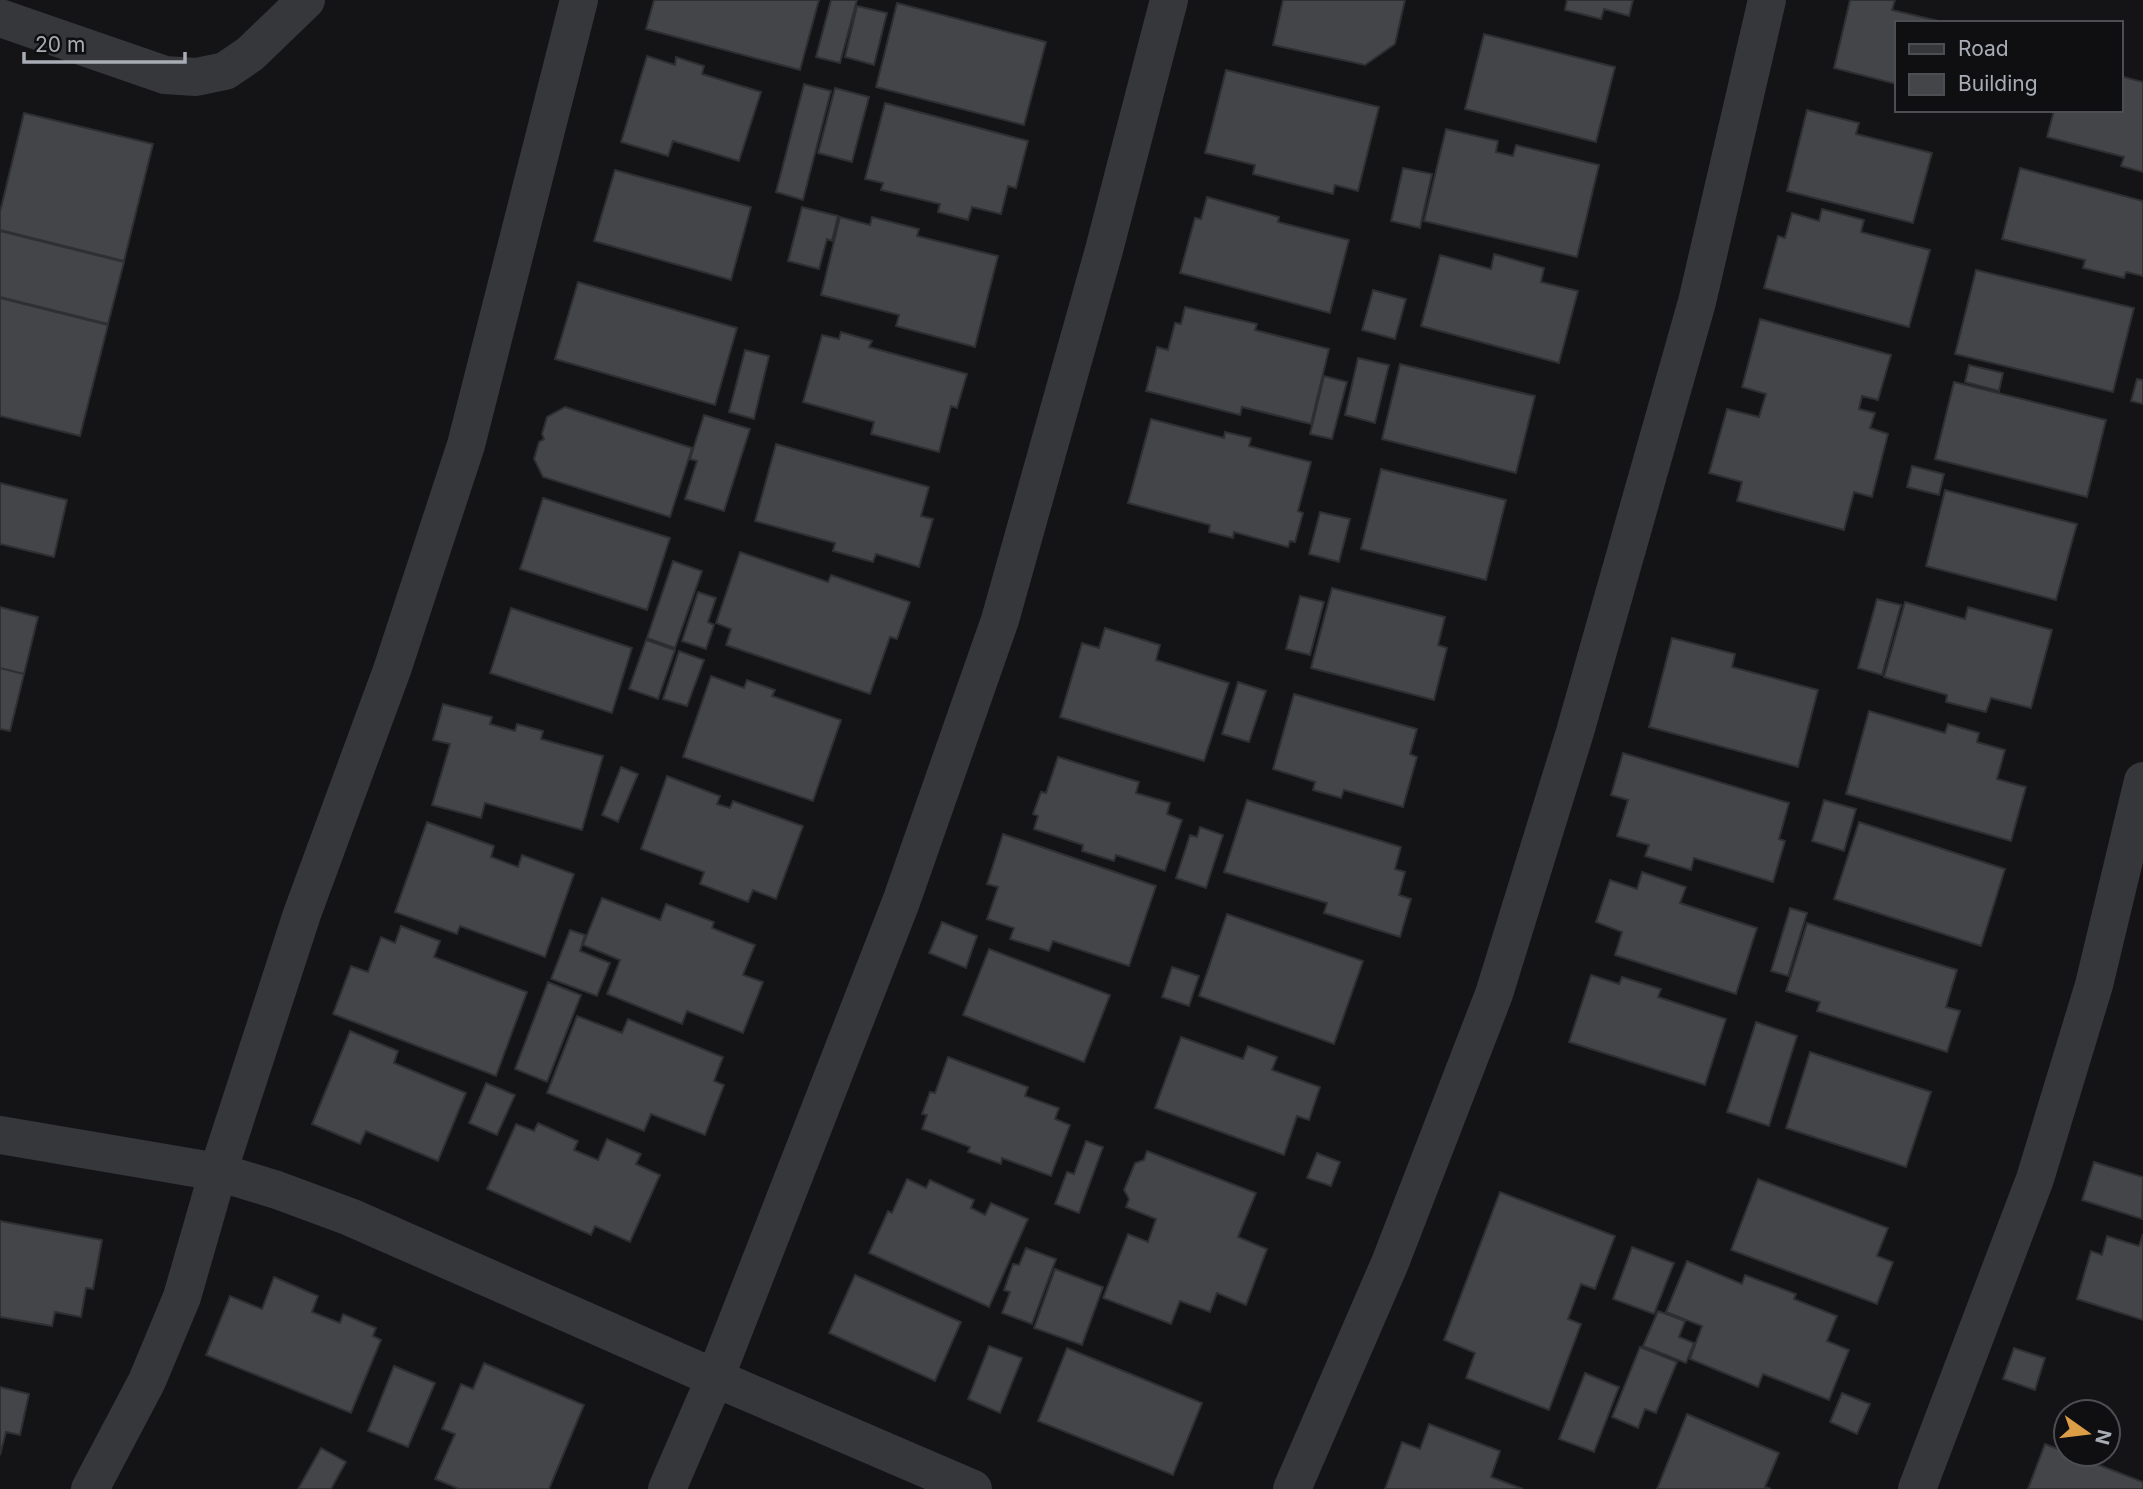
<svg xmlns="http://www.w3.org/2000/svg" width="2143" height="1489" font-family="Inter,sans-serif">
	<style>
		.building { fill: #434548; stroke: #2e2f31; stroke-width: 2 }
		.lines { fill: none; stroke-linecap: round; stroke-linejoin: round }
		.minor { stroke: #36373a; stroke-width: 38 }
	</style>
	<rect width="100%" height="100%" fill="#141416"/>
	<path class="building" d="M654,0H819L800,70L646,29Z
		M831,0H857L840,63L816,57Z
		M1283,0H1405L1395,44L1365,65L1273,45Z
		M1567,0H1633L1629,16L1604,9L1601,19L1565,10Z
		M1850,0H1895L1892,10L1947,23H1896V84L1834,68Z
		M897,3L1046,42L1024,125L876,87Z
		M857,6L887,13L874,65L845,57Z
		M1484,34L1615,67L1596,142L1465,109Z
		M647,56L675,65L676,57L704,66L702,74L761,92L739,161L673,141L668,156L621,142Z
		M1226,70L1379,107L1358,191L1335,185L1333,194L1253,174L1255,165L1205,153Z
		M2120,76L2143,82V172L2121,166L2124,157L2047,137L2054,110H2120Z
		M804,84L831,91L803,200L776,192Z
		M835,88L869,97L852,162L818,153Z
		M885,103L1028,141L1016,188L1008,186L1001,214L972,207L968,220L938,212L940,204L881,190L883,183L865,179Z
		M1807,110L1859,123L1856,134L1932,153L1913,223L1787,191Z
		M24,113L153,144L124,261L0,230V212Z
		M1446,129L1498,141L1496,152L1513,156L1516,145L1599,165L1577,257L1424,221Z
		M1403,168L1432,174L1420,228L1391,221Z
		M2020,168L2143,201V276L2126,272L2124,278L2083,268L2085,260L2002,239Z
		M615,170L751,207L731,280L594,241Z
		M1207,197L1279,217L1278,222L1349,240L1330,313L1180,273L1195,218L1201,219Z
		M802,207L838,216L832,241L827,239L819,269L788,261Z
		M1822,209L1864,220L1861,232L1930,250L1909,327L1764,288L1778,236L1785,238L1792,213L1819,221Z
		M840,217L870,225L872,217L919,229L917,236L998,256L975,347L896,326L899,315L821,295Z
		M0,231L124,262L108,324L0,297Z
		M1494,254L1544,268L1541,282L1578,291L1559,363L1421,326L1440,255L1491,269Z
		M1976,270L2134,308L2113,392L1955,354Z
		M578,282L737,328L715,405L555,359Z
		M1373,290L1406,299L1395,339L1362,330Z
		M0,298L108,325L80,436L0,416Z
		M1185,307L1257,324L1255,330L1329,349L1311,424L1242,407L1240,415L1146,391L1157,347L1168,350L1175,323L1181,324Z
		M1760,319L1891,355L1878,400L1862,396L1859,409L1875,413L1870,428L1888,434L1872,497L1854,492L1844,530L1737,501L1742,482L1709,473L1727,409L1759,417L1766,394L1742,387Z
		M841,332L872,341L869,347L967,374L957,408L951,406L939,452L871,434L874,422L803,402L822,335L839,339Z
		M745,350L769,356L754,419L729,412Z
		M1358,358L1389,365L1375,423L1345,415Z
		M1400,364L1535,396L1516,473L1382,439Z
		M1969,365L2003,373L1999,391L1965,382Z
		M1324,376L1347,382L1332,439L1310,434Z
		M2137,379L2143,380V404L2131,401Z
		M1954,382L2106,420L2087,497L1935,459Z
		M565,407L692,448L670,517L543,477L534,459L539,442L544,439L542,434L547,417Z
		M704,415L750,429L724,511L685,499L697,461L690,459Z
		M1151,419L1224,438L1225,432L1251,438L1249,446L1311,462L1298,511L1303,513L1295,542L1290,541L1288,547L1234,532L1233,538L1209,532L1210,525L1128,503Z
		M776,444L929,487L921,516L933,519L919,567L876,554L873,562L833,551L835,543L755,521Z
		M1912,466L1944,474L1939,495L1907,487Z
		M1381,469L1506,500L1486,580L1361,549Z
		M0,483L67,500L54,557L0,544Z
		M1945,490L2077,524L2056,600L1926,566Z
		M543,498L670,538L647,610L520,569Z
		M1320,512L1350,519L1339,562L1309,554Z
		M740,552L828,582L831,575L910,602L897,639L890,637L870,694L726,645L731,629L716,623Z
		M673,561L702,571L675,648L647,638Z
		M1332,588L1445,617L1438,645L1447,648L1434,700L1311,668Z
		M698,592L716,598L708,622L714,625L706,649L682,641Z
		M1300,596L1324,602L1310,655L1286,649Z
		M1877,599L1901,605L1882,675L1858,668Z
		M1905,602L1965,619L1968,607L2052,630L2031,708L1991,698L1986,712L1946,702L1947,695L1884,677Z
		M0,607L38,617L24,674L0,668Z
		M511,608L632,648L612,713L490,673Z
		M1105,628L1160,645L1156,660L1229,683L1204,761L1060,717L1082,643L1099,648Z
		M1672,638L1735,654L1732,667L1818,690L1798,767L1649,727Z
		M646,640L675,650L658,699L629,689Z
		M679,651L704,660L687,706L663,699Z
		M0,668L24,674L10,731L0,729Z
		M711,676L744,688L747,680L775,690L772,696L841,720L813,801L683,757Z
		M1238,682L1266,691L1249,742L1222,734Z
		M1294,694L1417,729L1410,754L1417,757L1403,807L1344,790L1341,798L1313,790L1315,782L1273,769Z
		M443,704L492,717L490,724L515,731L517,724L543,731L541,739L603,756L582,830L485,803L481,818L432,805L450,744L433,740Z
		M1869,711L1945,733L1948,724L1979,733L1977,742L2005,750L1997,779L2026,787L2011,841L1846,794Z
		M1623,753L1789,803L1779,839L1785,841L1773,882L1694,858L1691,870L1645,856L1649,845L1617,836L1628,800L1611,795Z
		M1058,757L1139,782L1136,793L1170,803L1167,814L1182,820L1165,871L1116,855L1114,861L1082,851L1083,845L1034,829L1038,816L1033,814L1041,792L1046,793Z
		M621,767L638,774L618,822L602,815Z
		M667,776L720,796L717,804L730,808L733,801L803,826L776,899L753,890L748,902L700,884L704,872L641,849Z
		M1247,800L1401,847L1395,869L1405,872L1399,895L1411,899L1400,937L1324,913L1327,903L1224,872Z
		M1824,800L1856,809L1844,851L1812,841Z
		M427,822L494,846L491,857L518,867L522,855L574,874L545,957L460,926L457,934L395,912Z
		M1859,822L2005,869L1981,946L1834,899Z
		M1200,827L1223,835L1206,888L1176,878L1190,835L1197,837Z
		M1003,834L1156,886L1129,966L1053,941L1049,951L1010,939L1014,928L987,919L998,887L987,884Z
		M1642,872L1686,887L1680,903L1757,928L1736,994L1615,955L1622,932L1596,922L1610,880L1637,889Z
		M602,898L660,920L666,904L714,922L712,928L755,945L743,975L763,982L743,1033L687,1011L682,1024L607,994L620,960L583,945Z
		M1790,908L1807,913L1788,976L1771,971Z
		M1227,914L1363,961L1334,1044L1199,996Z
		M942,922L977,936L966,968L929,953Z
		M1807,923L1957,970L1946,1007L1960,1011L1947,1052L1817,1011L1820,1002L1786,991Z
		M401,926L440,941L434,957L527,992L496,1076L333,1014L351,966L368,972L381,937L395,943Z
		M570,930L585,935L580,951L610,963L597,996L551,979Z
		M989,949L1110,995L1084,1062L963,1015Z
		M1172,967L1199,976L1189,1006L1162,997Z
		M1591,975L1619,984L1622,977L1661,989L1658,997L1726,1019L1705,1085L1569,1042Z
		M548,982L581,995L547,1082L515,1069Z
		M577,1016L622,1033L628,1019L723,1057L714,1081L724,1085L705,1135L651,1114L644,1131L547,1093Z
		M1756,1022L1797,1036L1769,1126L1727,1112Z
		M350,1031L398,1051L394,1063L466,1093L438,1161L366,1131L360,1144L312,1124Z
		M1181,1037L1243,1059L1248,1046L1277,1057L1272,1070L1320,1087L1309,1120L1297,1116L1284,1155L1155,1108Z
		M1810,1052L1931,1092L1906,1167L1786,1128Z
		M948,1057L1028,1087L1025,1096L1059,1108L1055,1119L1070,1125L1051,1176L1002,1158L1001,1164L968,1152L970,1147L922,1129L927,1115L922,1114L930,1092L935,1093Z
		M486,1083L515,1095L497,1135L469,1123Z
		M538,1123L578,1141L574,1150L598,1160L607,1139L641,1154L636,1164L660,1175L630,1242L595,1226L591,1235L487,1189L516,1124L534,1131Z
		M1086,1141L1103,1147L1079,1213L1055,1204L1067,1172L1074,1174Z
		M1147,1151L1256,1193L1238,1237L1267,1249L1246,1305L1217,1293L1210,1312L1180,1301L1171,1324L1103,1298L1128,1234L1148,1242L1156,1219L1126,1207L1129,1199L1124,1190L1135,1163L1144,1160Z
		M1317,1153L1340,1162L1331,1186L1307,1178Z
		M2094,1162L2143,1177L2142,1219L2082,1200Z
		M907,1179L926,1188L930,1180L974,1200L971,1208L985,1215L991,1203L1028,1219L989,1307L869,1253L888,1211L892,1213Z
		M1758,1179L1888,1228L1877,1256L1893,1262L1877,1304L1731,1250Z
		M1500,1192L1615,1236L1595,1289L1581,1284L1568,1319L1581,1324L1549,1410L1466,1378L1475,1353L1444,1340Z
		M0,1221L102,1240L93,1289L86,1288L81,1317L55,1312L52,1326L0,1317Z
		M2143,1234V1320L2077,1299L2091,1251L2102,1255L2107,1236L2139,1246Z
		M1632,1247L1674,1263L1654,1314L1613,1299Z
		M1026,1248L1056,1259L1032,1324L1002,1313L1010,1292L1004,1290L1013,1264L1019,1265Z
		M1687,1261L1742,1284L1745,1275L1796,1294L1794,1299L1837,1316L1827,1341L1849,1350L1829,1400L1763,1374L1758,1387L1690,1359L1702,1326L1666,1312Z
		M1055,1269L1103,1287L1082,1345L1034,1328Z
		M855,1275L961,1322L935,1381L829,1333Z
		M274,1277L318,1296L312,1312L340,1323L343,1314L376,1328L373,1336L381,1340L351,1413L206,1355L230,1296L262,1309Z
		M1658,1311L1685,1321L1679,1337L1694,1343L1686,1363L1643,1346Z
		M989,1346L1022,1358L1000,1413L968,1399Z
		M1640,1347L1677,1362L1656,1413L1645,1409L1638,1428L1612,1417Z
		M1067,1348L1202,1403L1173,1475L1038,1421Z
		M2014,1348L2045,1358L2035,1390L2003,1379Z
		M484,1363L584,1405L549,1489H459L435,1479L455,1434L442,1429L461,1384L473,1389Z
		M394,1366L435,1383L408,1447L368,1431Z
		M1585,1373L1619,1387L1594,1452L1559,1439Z
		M0,1387L29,1394L20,1435L6,1432L0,1455Z
		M1842,1393L1870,1404L1857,1434L1830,1422Z
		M1687,1414L1779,1453L1765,1487L1771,1489H1657Z
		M1429,1424L1500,1451L1491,1477L1523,1489H1385L1402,1442L1420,1449Z
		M2045,1444L2143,1482V1489H2028Z
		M321,1448L346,1462L331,1489H298Z"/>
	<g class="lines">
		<path class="minor" d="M0,18L165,75L196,77L225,71L250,54L306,0
			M0,1135L218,1172L277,1190L350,1217L715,1378L973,1489
			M90,1489L147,1381L182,1297L218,1172L302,914L392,670L466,445L579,0
			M667,1489L715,1378L901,902L1000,620L1104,250L1169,0
			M1292,1489L1390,1263L1494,994L1575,732L1697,302L1767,0
			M1917,1489L2035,1179L2094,985L2143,781"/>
	</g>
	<rect x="1895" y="21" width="228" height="91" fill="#0f0f11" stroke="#4c4e52" stroke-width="2"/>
	<rect x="1909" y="44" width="35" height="10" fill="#36373a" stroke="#4c4e52" stroke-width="2"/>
	<text x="1958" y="56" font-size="21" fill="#a8acb4">Road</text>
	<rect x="1909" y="74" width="35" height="21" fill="#434548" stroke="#4c4e52" stroke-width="2"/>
	<text x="1958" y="91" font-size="21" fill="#a8acb4">Building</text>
	<g transform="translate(2087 1433) rotate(104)"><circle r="33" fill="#0f0f11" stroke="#4c4e52" stroke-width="2"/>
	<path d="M0-5L12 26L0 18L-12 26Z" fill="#db9e47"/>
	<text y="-10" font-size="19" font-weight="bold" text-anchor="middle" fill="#a8acb4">N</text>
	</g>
	<path d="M24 52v10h161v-10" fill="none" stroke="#a8acb4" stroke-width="3.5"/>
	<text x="35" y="52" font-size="21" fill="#a8acb4" stroke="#0f0f11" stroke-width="5" paint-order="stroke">20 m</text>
</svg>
